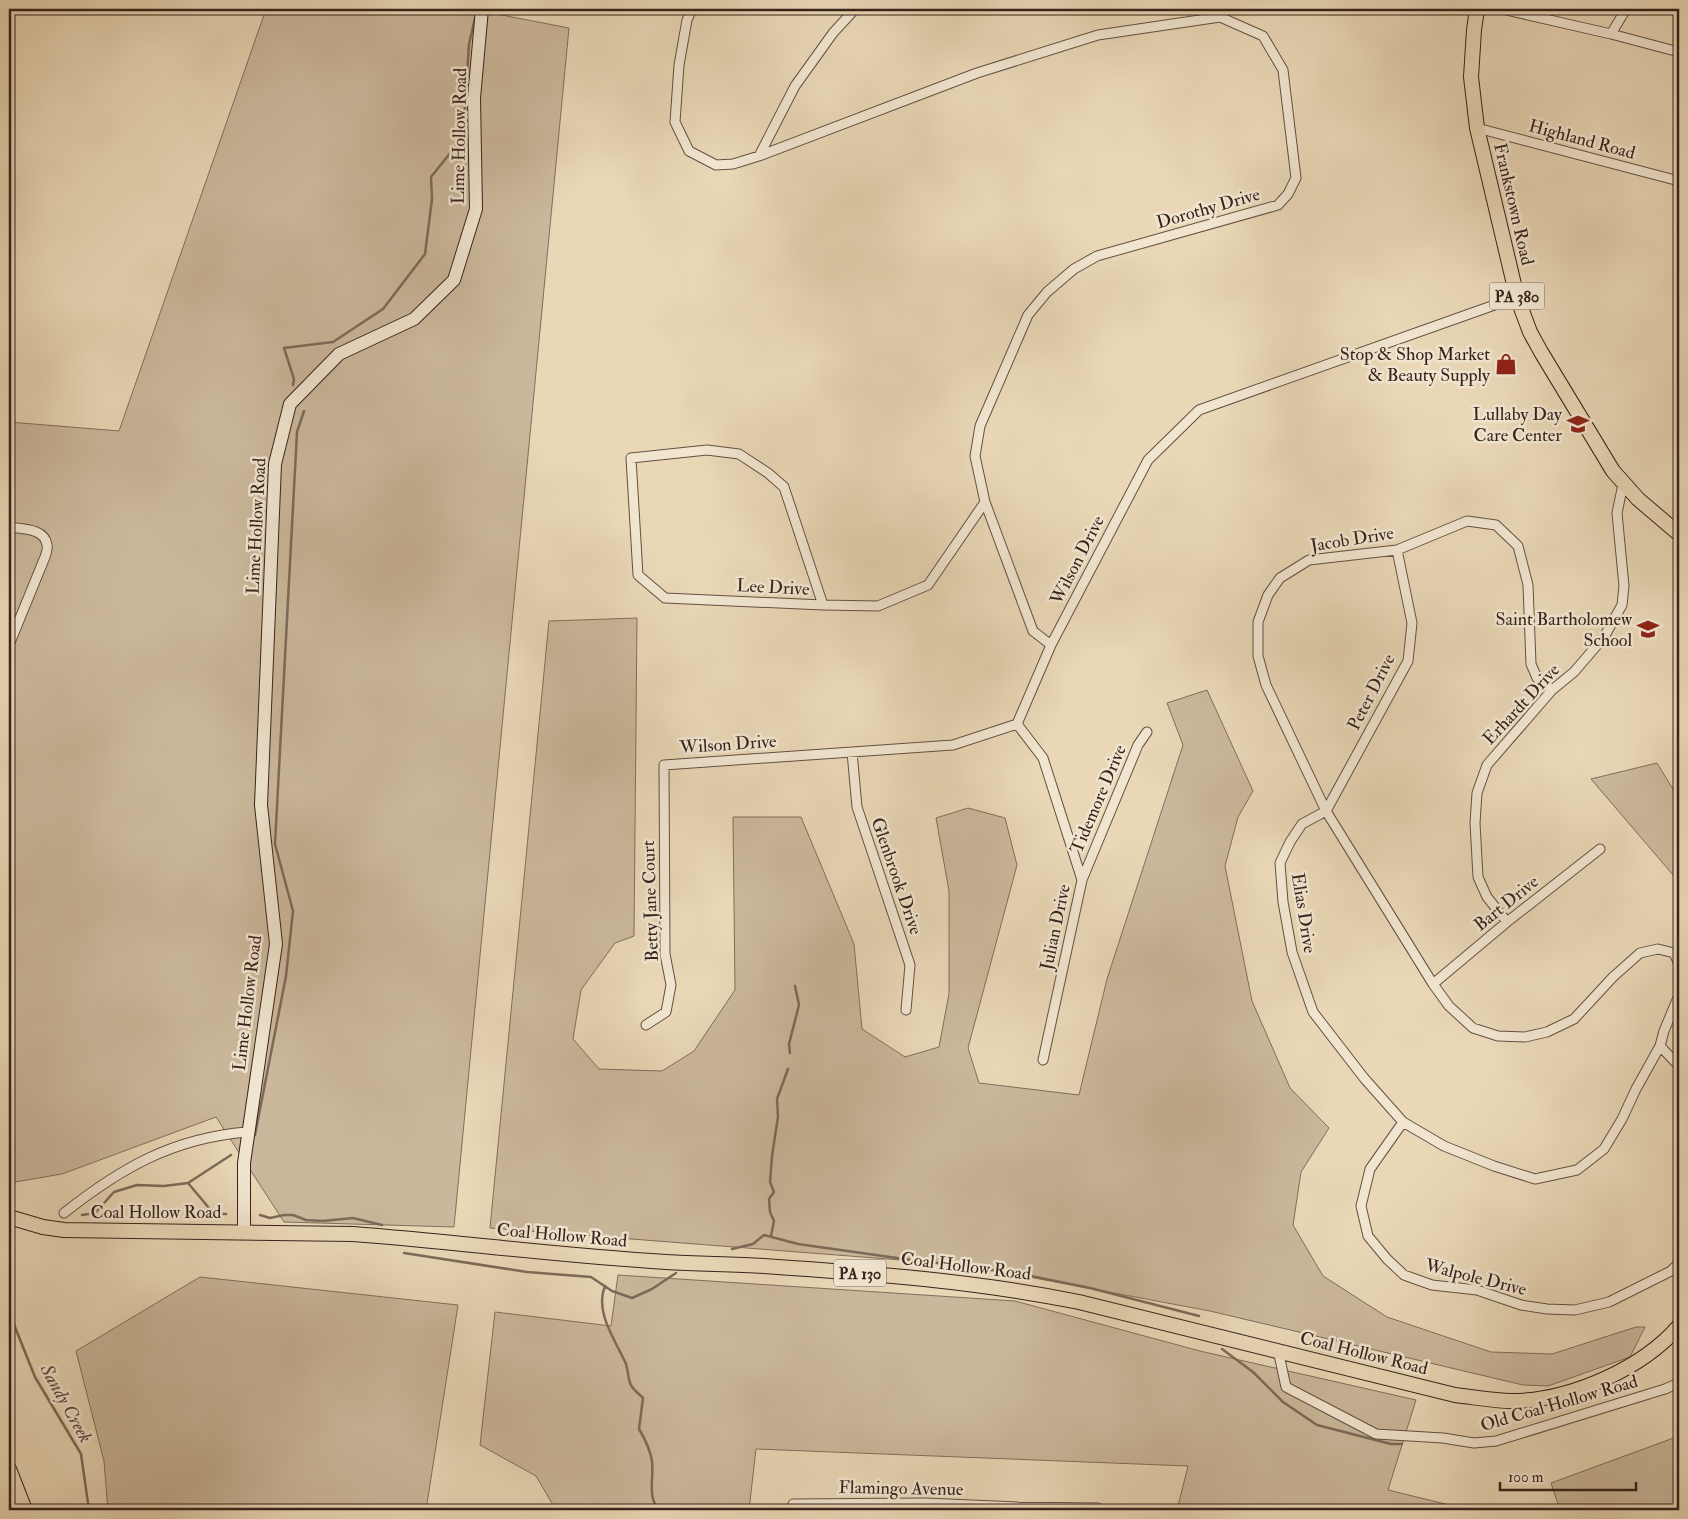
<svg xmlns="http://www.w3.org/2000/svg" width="1688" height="1519" font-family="'IM FELL Double Pica',serif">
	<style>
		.green { fill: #cbb89c; stroke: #816e5c }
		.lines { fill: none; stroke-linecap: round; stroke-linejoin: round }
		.stream { stroke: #7d6a59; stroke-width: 2.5 }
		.street-casing { stroke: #645042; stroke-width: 11 }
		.secondary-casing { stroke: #37231c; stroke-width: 14 }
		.primary-casing { stroke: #37231c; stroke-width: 16 }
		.street { stroke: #f1e5d0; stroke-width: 9 }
		.secondary { stroke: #f1e5d0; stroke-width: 12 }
		.primary { stroke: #e9d7b6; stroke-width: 14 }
		.labels { text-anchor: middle; stroke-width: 5; stroke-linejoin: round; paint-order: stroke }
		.shield { fill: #f1e5d0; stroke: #6f5d52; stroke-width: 1 }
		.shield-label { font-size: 16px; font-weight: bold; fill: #37231c }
		.street-label { font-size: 18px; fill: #37231c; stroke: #f1e5d0 }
		.poi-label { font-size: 18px; fill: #37231c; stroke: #f1e5d0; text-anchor: end }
		.water-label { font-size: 19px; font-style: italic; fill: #5a473b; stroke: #f1e5d0 }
	</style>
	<rect width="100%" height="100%" fill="#e9d7b6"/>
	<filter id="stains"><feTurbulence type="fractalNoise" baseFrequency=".004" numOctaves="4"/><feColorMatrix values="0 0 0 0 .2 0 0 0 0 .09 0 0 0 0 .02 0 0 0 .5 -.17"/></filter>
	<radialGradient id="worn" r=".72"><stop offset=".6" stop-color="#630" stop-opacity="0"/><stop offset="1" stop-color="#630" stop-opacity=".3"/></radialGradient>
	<path class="green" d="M266,9H471L569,28L454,1227L284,1222L216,1117L62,1174L9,1183V422L119,431Z
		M637,618L634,936L615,943L581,990L573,1039L599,1069L662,1071L694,1051L735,990L733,817H801L854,944L862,1029L905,1057L939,1047L949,994V891L936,818L968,808L1005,818L1017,865L968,1048L979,1083L1079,1095L1107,979L1183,745L1167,703L1207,690L1253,791L1238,817L1225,866L1252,1001L1290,1088L1329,1128L1301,1172L1293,1225L1323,1276L1387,1317L1491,1352L1552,1354L1636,1327H1645L1630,1357L1548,1386L1523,1385L1210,1311L965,1265L490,1228L549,621Z
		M1657,763L1679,799V882L1591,779Z
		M618,1275L1015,1301L1200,1351L1416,1400L1388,1490L1470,1510H1177L1188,1466L756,1449L749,1510H556L536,1476L480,1445L495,1312L611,1326Z
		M200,1277L458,1305L426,1510H108L104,1461L76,1351Z
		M1679,1436V1510H1560L1551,1483Z"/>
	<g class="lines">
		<path class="stream" d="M293,385L294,379L284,348L333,342L383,309L425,254L432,199L431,177L463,137L469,44L475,18
			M790,1053L789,1044L799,1005L795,986
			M255,1135L286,976L293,911L275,844L297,432L304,411
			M188,1183L214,1214H226
			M82,1215L95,1213L114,1192L137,1185L164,1186L188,1183L231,1155
			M260,1215L270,1218L284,1215H293L306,1220L323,1221L353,1218L382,1225
			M771,1236L774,1221L770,1212L769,1199L774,1192L770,1182L772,1156L778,1117L777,1099L788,1069
			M732,1249L753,1244L764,1235L798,1244L911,1260
			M404,1253L527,1272L591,1277L612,1291L632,1298L652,1289L676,1273
			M929,1262L1021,1274L1090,1288L1199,1316
			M605,1286C594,1312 616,1341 626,1364C628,1370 628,1377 630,1383C632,1389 639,1394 643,1398L639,1429C645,1439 650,1449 652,1461C654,1478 647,1497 659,1510
			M9,1312L35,1377L81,1454L89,1510
			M1222,1349L1253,1372L1283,1402L1317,1425L1391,1444H1402"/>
		<g class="street-casing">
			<path id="street" d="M692,9L687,20L679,65L675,122L689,151L716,165L733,164L759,156L977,73L1098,35L1220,17L1263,36L1283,70L1296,178L1288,194L1278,205L1097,256L1074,269L1047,292L1028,315L980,426L975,456L985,502L1033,631L1051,645
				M1502,9L1611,34L1679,52
				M1611,34L1626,9
				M1477,128L1679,181
				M759,156L795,86L833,33L855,9
				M9,527C21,529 45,528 47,545C48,548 46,554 45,557L9,645
				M823,605L784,487L768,473L739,454L707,450L631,458L638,575L665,598L823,605L878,606L928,585L985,502
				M1552,690L1537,678L1531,664L1528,585L1518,546L1496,525L1467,521L1397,550L1309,560L1280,578L1268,595L1258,622V656L1266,685L1326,811L1433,984L1449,1006L1473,1028L1498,1036L1525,1037L1547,1032L1574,1019L1613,977L1640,953L1658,949L1674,953L1679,964
				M1017,724L1043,758L1082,880L1043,1060
				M852,752L857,807L910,965L906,1010
				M1326,811L1302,824L1290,842L1280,863L1283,902L1292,952L1313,1012L1364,1078L1403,1122L1444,1146L1494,1166L1535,1179L1577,1170L1604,1149L1622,1119L1636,1089L1660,1046L1664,1031L1679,995
				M1326,811L1408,661L1412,623L1397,550
				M1082,880L1138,745L1147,732
				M1507,922L1487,897L1478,877L1475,823L1477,793L1487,765L1552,690L1574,672L1604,637L1622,605L1624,586L1617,513L1623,484
				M1433,984L1507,922L1600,849
				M646,1025L666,1012L671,985L665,954L664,765L953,745L1017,724L1051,645L1148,460L1199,410L1517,297
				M1660,1046L1679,1066
				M1403,1122L1370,1169L1361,1206L1368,1236L1387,1259L1404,1275L1432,1285L1477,1290L1521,1305L1547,1309L1575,1310L1609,1302L1671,1271L1679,1263
				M64,1213C121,1168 173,1138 247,1132
				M1278,1350L1286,1387L1376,1434L1443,1438L1474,1443L1496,1441L1665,1389L1679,1383
				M793,1510V1504L925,1503L1018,1507L1098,1508"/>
		</g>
		<g class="secondary-casing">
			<path id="secondary" d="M244,1232V1163L276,944L261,805L275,464L290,404L339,354L414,319L454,280L476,209L474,98L482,9"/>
		</g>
		<g class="primary-casing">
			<path id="primary" d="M1477,9L1474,30L1471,77L1477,128L1517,297L1530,332L1541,352L1613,471L1638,499L1679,534
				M9,1217L43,1227L64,1230L353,1234C458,1242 561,1256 666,1262C698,1264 731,1264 764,1266C869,1273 975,1281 1079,1302L1455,1395C1474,1397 1493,1401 1512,1401C1569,1401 1642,1369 1679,1326
				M9,1469L25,1510"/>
		</g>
		<use href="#street" class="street"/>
		<use href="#secondary" class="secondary"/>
		<use href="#primary" class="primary"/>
	</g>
	<defs>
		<g id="shop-bare" transform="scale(1.725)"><path d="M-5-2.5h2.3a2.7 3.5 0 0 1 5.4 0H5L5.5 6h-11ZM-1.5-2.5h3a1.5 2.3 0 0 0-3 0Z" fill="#8f2418" stroke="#f1e5d0" stroke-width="2.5" paint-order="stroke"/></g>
		<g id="school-bare" transform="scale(1.725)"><path d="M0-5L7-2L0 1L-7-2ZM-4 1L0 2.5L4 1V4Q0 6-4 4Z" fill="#8f2418" stroke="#f1e5d0" stroke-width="2.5" paint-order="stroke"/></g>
	</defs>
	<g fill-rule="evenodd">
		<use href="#shop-bare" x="1506" y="364"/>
		<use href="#school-bare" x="1578" y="424"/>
		<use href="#school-bare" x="1648" y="629"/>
	</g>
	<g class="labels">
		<g class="shield">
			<rect x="1489.5" y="282.5" width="55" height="27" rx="4"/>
			<rect x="834" y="1259.5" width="52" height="27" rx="4"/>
		</g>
		<g class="shield-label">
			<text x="1517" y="302">PA 380</text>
			<text x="860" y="1279">PA 130</text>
		</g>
		<g class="street-label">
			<text transform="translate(459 136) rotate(-89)" y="6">Lime Hollow Road</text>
			<text transform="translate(1582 139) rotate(15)" y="6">Highland Road</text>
			<text transform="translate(1514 204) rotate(77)" y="6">Frankstown Road</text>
			<text transform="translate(1208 208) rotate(-16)" y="6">Dorothy Drive</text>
			<text transform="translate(256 526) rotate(-87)" y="6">Lime Hollow Road</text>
			<text transform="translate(1352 539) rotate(-9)" y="6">Jacob Drive</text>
			<text transform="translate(1077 560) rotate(-63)" y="6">Wilson Drive</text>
			<text transform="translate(773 587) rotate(3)" y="6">Lee Drive</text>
			<text transform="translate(1371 692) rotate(-63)" y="6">Peter Drive</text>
			<text transform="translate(1521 704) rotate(-47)" y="6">Erhardt Drive</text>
			<text transform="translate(728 744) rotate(-4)" y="6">Wilson Drive</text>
			<text transform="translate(1098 799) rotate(-67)" y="6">Tidemore Drive</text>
			<text transform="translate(897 876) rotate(71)" y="6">Glenbrook Drive</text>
			<text transform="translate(650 901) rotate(-92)" y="6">Betty Jane Court</text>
			<text transform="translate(1506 903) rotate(-39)" y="6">Bart Drive</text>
			<text transform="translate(1304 913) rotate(81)" y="6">Elias Drive</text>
			<text transform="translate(1055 927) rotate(-78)" y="6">Julian Drive</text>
			<text transform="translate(247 1003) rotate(-83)" y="6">Lime Hollow Road</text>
			<text x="156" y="1218">Coal Hollow Road</text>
			<text transform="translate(562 1235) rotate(5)" y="6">Coal Hollow Road</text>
			<text transform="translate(966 1266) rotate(7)" y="6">Coal Hollow Road</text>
			<text transform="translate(1476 1277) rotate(14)" y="6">Walpole Drive</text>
			<text transform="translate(1364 1353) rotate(14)" y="6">Coal Hollow Road</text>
			<text transform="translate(1559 1403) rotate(-16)" y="6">Old Coal Hollow Road</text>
			<text transform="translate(901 1488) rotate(1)" y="6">Flamingo Avenue</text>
		</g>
		<g class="poi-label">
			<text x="1490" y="360">Stop &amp; Shop Market<tspan x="1490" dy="21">&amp; Beauty Supply</tspan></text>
			<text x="1562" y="420">Lullaby Day<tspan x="1562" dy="21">Care Center</tspan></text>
			<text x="1632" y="625">Saint Bartholomew<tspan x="1632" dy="21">School</tspan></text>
		</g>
		<g class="water-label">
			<text transform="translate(67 1403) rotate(61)" y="7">Sandy Creek</text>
		</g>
	</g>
	<rect width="1688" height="1519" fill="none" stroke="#e9d7b6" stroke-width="30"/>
	<rect x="10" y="10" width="1668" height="1499" fill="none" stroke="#37231c" stroke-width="2.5"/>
	<rect x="15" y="15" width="1658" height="1489" fill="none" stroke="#37231c"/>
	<path d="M1500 1482v8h136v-8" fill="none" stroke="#37231c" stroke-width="2.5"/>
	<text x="1508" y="1482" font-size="15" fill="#37231c" stroke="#f1e5d0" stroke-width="4" paint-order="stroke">100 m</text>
	<rect width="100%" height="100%" filter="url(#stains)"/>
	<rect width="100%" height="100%" fill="url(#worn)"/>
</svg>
